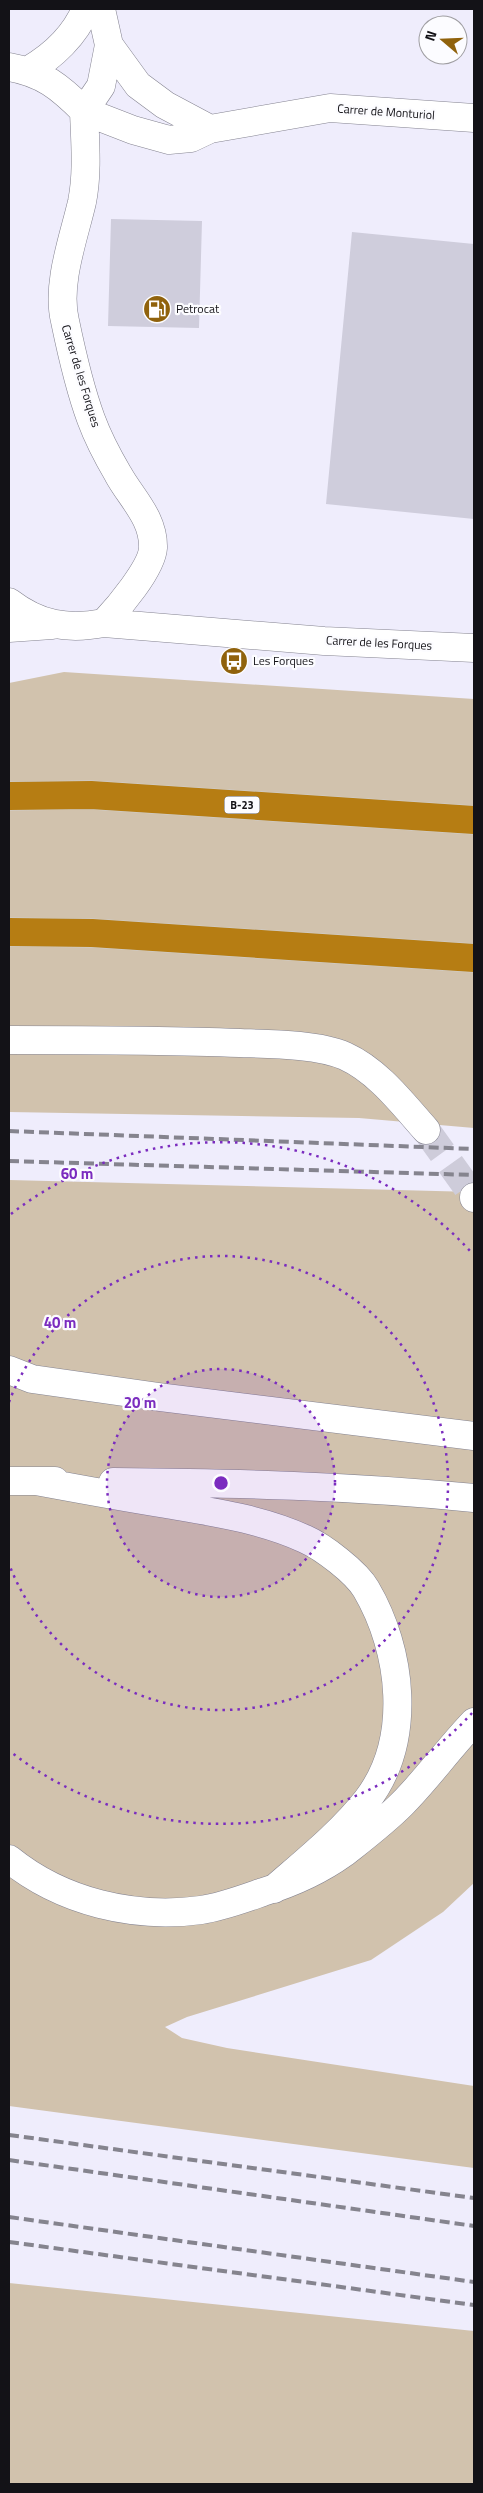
<svg xmlns="http://www.w3.org/2000/svg" width="483" height="2493" font-family="'Titillium Web',sans-serif">
	<style>
		.green { fill: #d1c2ad }
		.building { fill: #cfcddc }
		.lines { fill: none; stroke-linecap: round; stroke-linejoin: round }
		.secondary-tunnel { stroke: #ceccda; stroke-width: 28; stroke-dasharray: 28 14; stroke-linecap: butt }
		.street-casing { stroke: #848390; stroke-width: 29 }
		.secondary-casing { stroke: #848390; stroke-width: 29 }
		.highway-casing { stroke: #d0d0d1; stroke-width: 29 }
		.street { stroke: #fff; stroke-width: 28 }
		.secondary { stroke: #fff; stroke-width: 28 }
		.highway { stroke: #b67d13; stroke-width: 28 }
		.rail { stroke: #85848e; stroke-width: 4; stroke-dasharray: 10 5; stroke-linecap: butt }
		.ring { fill: none; stroke: #7b2cbf; stroke-width: 2.5; stroke-dasharray: 2.5 5 }
		.labels { text-anchor: middle; stroke-width: 4.5; stroke-linejoin: round; paint-order: stroke }
		.shield { fill: #fcfcff; stroke: #59585d; stroke-width: 1 }
		.shield-label { font-size: 11px; font-weight: bold; fill: #131217 }
		.street-label { font-size: 12px; fill: #131217; stroke: #fcfcff }
		.poi-label { font-size: 12px; fill: #131217; stroke: #fcfcff; text-anchor: start }
		.centre { fill: #7b2cbf; stroke: #fcfcff; stroke-width: 2.5 }
		.ring-label { font-size: 15px; text-anchor: middle; font-weight: bold; fill: #7b2cbf; stroke: #fcfcff; stroke-width: 4.5; stroke-linejoin: round; paint-order: stroke }
	</style>
	<rect width="100%" height="100%" fill="#efedfc"/>
	<path class="green" d="M64,672L474,699V1128L359,1118L9,1112V683Z
		M9,1180L474,1192V1883L443,1912L371,1960L187,2017L165,2027L182,2038L227,2048L474,2086V2168L9,2106Z
		M9,2283L474,2331V2484H9Z"/>
	<path class="building" d="M111,219L202,221L199,328L108,326Z
		M352,232L474,244V519L326,504Z"/>
	<g class="lines">
		<path class="secondary-tunnel" d="M426,1130L474,1197"/>
		<g class="street-casing">
			<path id="street" d="M109,45L138,85L165,105L210,129
				M9,67C43,73 60,87 84,111C85,141 88,172 82,202C74,237 56,284 65,321C71,350 81,392 91,419C98,438 108,457 118,474C131,498 154,518 153,548C152,568 118,608 104,623
				M29,70C53,56 75,35 86,9
				M84,111L133,130L169,140L191,138L210,129L330,108L474,118
				M84,111L101,86L109,45L101,9
				M9,602C39,625 67,630 104,623L324,641L474,648"/>
		</g>
		<g class="secondary-casing">
			<path id="secondary" d="M9,628L52,625
				M9,1040C86,1040 163,1040 240,1043C269,1044 318,1044 345,1056C378,1071 402,1103 426,1130
				M474,1197V1198
				M9,1370L32,1379L159,1397L474,1436
				M9,1481H55
				M36,1481C79,1489 123,1497 166,1504C212,1512 262,1519 305,1539C323,1547 356,1572 366,1589C402,1650 413,1740 367,1800C341,1833 306,1861 274,1889
				M113,1482C234,1483 353,1486 474,1498
				M9,1859C62,1902 134,1919 201,1910C222,1907 243,1899 263,1892C292,1883 319,1871 344,1853C363,1838 384,1822 402,1804C427,1779 449,1748 474,1722"/>
		</g>
		<g class="highway-casing">
			<path id="highway" d="M9,796L91,795L474,820
				M9,932L92,933L474,958"/>
		</g>
		<use href="#street" class="street"/>
		<use href="#secondary" class="secondary"/>
		<use href="#highway" class="highway"/>
		<path class="rail" d="M9,1131L474,1149
			M9,1161L474,1175
			M9,2135L474,2198
			M9,2160L474,2226
			M9,2217L474,2282
			M9,2242L474,2305"/>
	</g>
	<circle cx="221" cy="1483" r="114" fill="#7b2cbf" fill-opacity=".12"/>
	<g class="ring">
		<circle cx="221" cy="1483" r="114"/>
		<path d="M9 1402A227 227 0 1 1 9 1564"/>
		<path d="M472 1713A341 341 0 0 1 11 1752M11 1214A341 341 0 0 1 472 1253"/>
	</g>
	<defs>
		<g id="fuel-disc" transform="scale(1.4375)"><circle r="9.5" fill="#90620c" stroke="#fcfcff"/><path d="M-5.5-6h7V0h2V4h1.3V-2.5L3-4.5l.8-.8L6-3V5H2.5V1h-1V6h-7ZM-4.2-4.7v3.2H.2V-4.7Z" fill="#fff"/></g>
		<g id="bus-disc" transform="scale(1.4375)"><circle r="9.5" fill="#90620c" stroke="#fcfcff"/><path d="M-5-6H5V4H4V6H2V4H-2V6H-4V4H-5ZM-3.5-4V0h7V-4ZM-3.5 1.2v1.5H-2V1.2ZM2 1.2v1.5H3.5V1.2Z" fill="#fff"/></g>
	</defs>
	<g fill-rule="evenodd">
		<use href="#fuel-disc" x="157" y="309"/>
		<use href="#bus-disc" x="234" y="661"/>
	</g>
	<g class="labels">
		<rect class="shield" x="224.5" y="796.5" width="35" height="17" rx="4"/>
		<g class="shield-label">
			<text x="242" y="809">B-23</text>
		</g>
		<g class="street-label">
			<text transform="translate(386 112) rotate(4)" y="4">Carrer de Monturiol</text>
			<text transform="translate(81 376) rotate(73)" y="4">Carrer de les Forques</text>
			<text transform="translate(379 643) rotate(3)" y="4">Carrer de les Forques</text>
		</g>
		<g class="poi-label">
			<text x="176" y="313">Petrocat</text>
			<text x="253" y="665">Les Forques</text>
		</g>
	</g>
	<circle cx="221" cy="1483" r="8" class="centre"/>
	<g class="ring-label">
		<text x="77" y="1179">60 m</text>
		<text x="60" y="1328">40 m</text>
		<text x="140" y="1408">20 m</text>
	</g>
	<rect width="483" height="2493" fill="none" stroke="#131217" stroke-width="20"/>
	<g transform="translate(443 40) rotate(289)"><circle r="24" fill="#fcfcff" stroke="#9f9ea2"/>
	<path d="M0-4L9 19L0 12L-9 19Z" fill="#90620c"/>
	<text y="-8" font-size="14" font-weight="bold" text-anchor="middle" fill="#131217">N</text>
	</g>
</svg>
